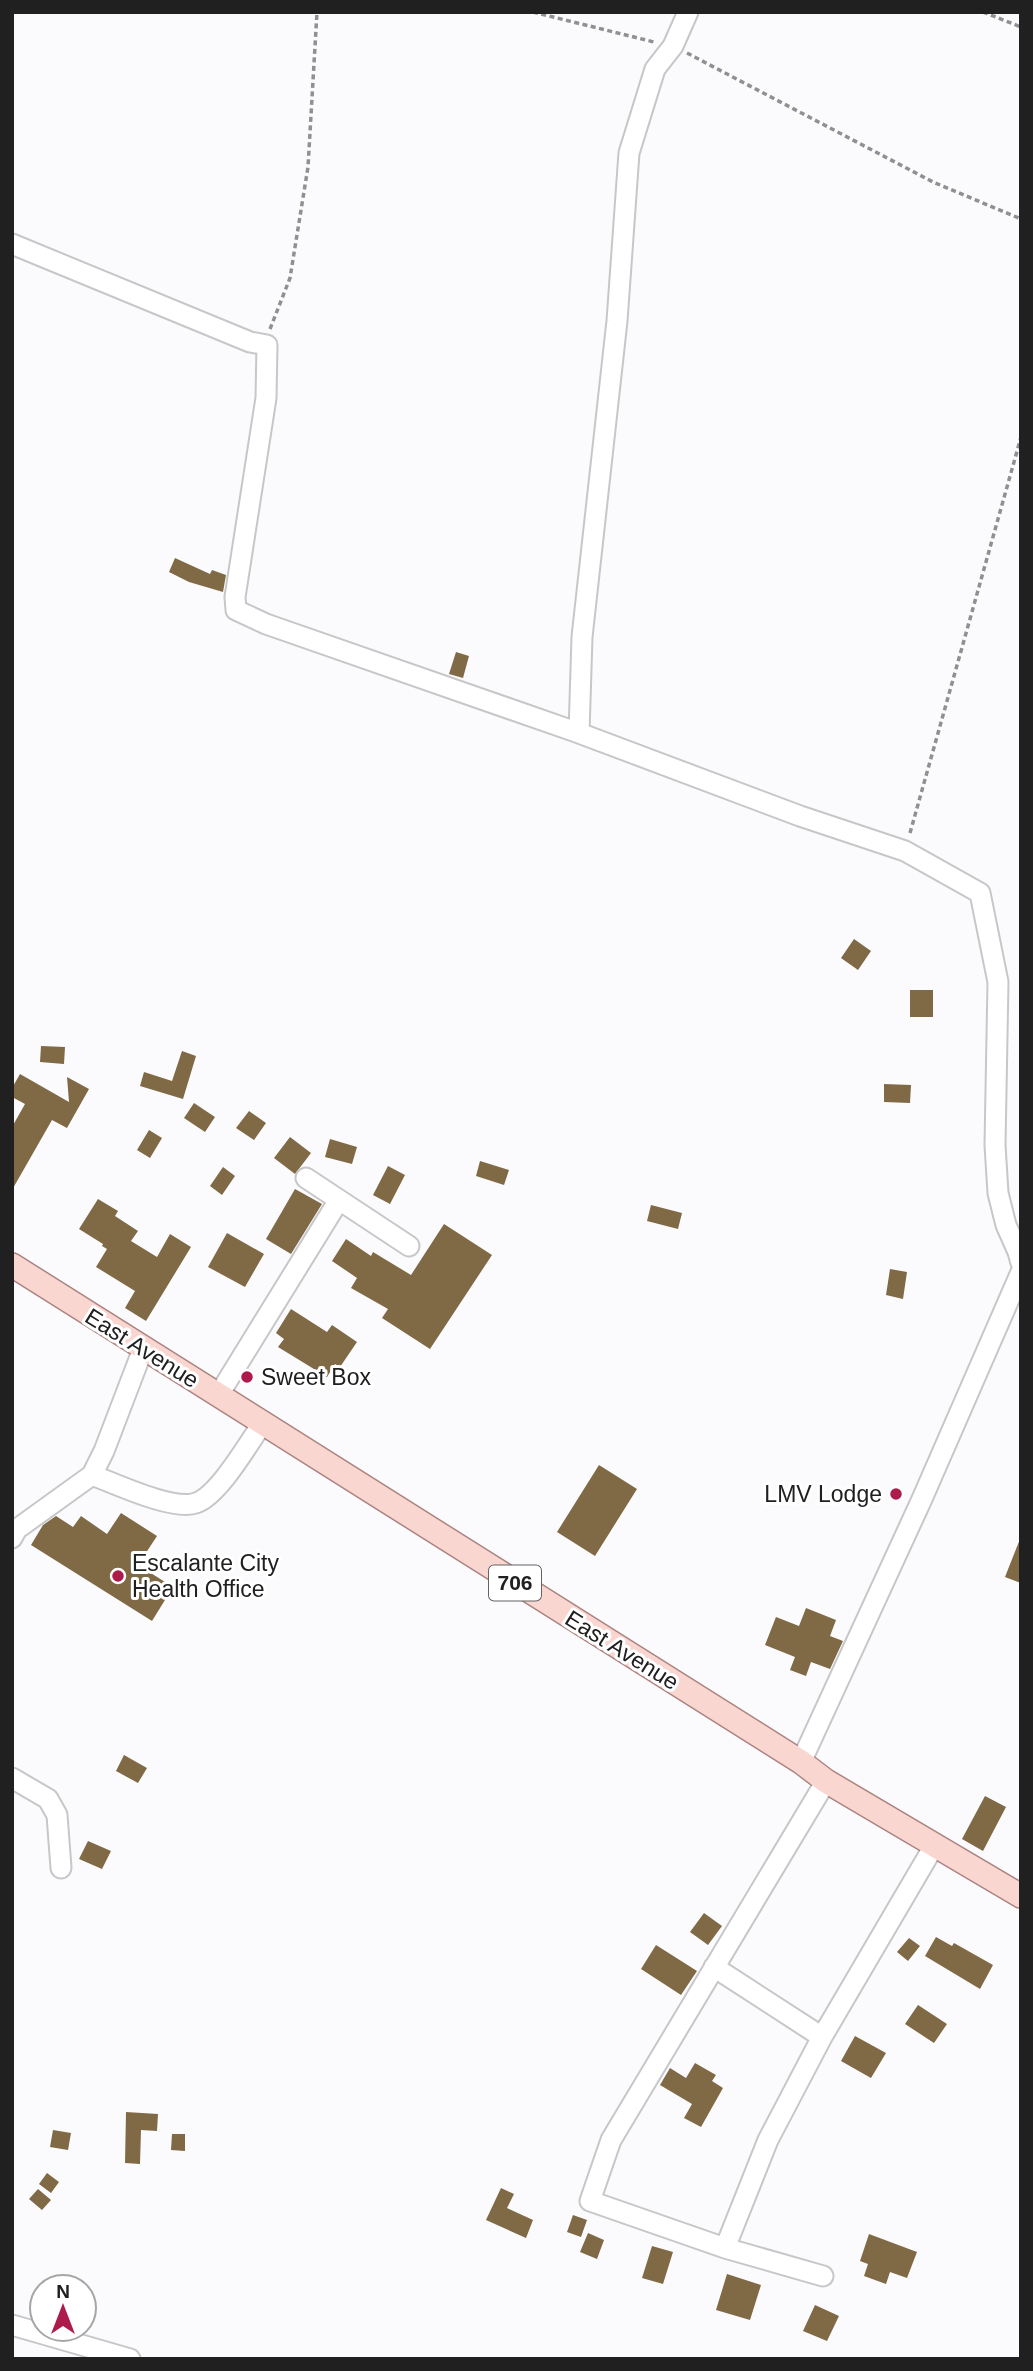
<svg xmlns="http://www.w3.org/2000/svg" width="1033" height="2371" font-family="Arial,sans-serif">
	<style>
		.building { fill: #806945 }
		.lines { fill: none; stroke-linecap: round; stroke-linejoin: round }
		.minor-casing { stroke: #c7c7c9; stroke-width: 23 }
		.major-casing { stroke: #ab8480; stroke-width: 26 }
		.path { stroke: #909091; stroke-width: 3.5; stroke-dasharray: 5 3.5; stroke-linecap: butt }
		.minor { stroke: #fff; stroke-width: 19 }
		.major { stroke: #fad6d1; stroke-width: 23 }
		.poi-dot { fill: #ad1b4b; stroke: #fff; stroke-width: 2.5 }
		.labels { text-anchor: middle; stroke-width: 6; stroke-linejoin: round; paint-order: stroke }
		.shield { fill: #fff; stroke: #636364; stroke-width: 2 }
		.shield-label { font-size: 21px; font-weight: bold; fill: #202021 }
		.street-label { font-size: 23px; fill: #202021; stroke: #fff }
		.poi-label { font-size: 23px; fill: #202021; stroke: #fff; text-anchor: start }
	</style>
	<rect width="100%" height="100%" fill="#fbfbfd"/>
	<path class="building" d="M175,558L210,574L212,570L226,575L223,592L189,582L169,572Z
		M456,652L469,656L463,678L449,674Z
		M854,939L871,951L858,970L841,958Z
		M910,990H933V1017H910Z
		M41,1046L65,1047L64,1064L40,1062Z
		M182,1051L196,1056L183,1099L140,1086L144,1072L172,1081Z
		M20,1074L69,1102L67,1077L89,1089L67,1128L52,1120L12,1190V1127L25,1104L12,1097V1088Z
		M884,1084L911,1085L910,1103L884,1102Z
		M194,1103L215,1117L205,1132L184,1118Z
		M249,1111L266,1123L254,1140L236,1128Z
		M149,1130L162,1138L150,1158L137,1150Z
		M290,1137L311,1153L295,1174L274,1158Z
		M330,1139L357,1147L352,1164L325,1157Z
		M480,1161L509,1170L504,1185L476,1176Z
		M388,1166L405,1175L390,1204L373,1195Z
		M223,1167L235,1176L222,1195L210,1186Z
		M295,1189L322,1204L291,1254L266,1239Z
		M98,1199L118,1211L115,1216L138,1231L131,1241L157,1257L170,1234L191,1247L146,1321L125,1308L135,1291L96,1267L107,1249L102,1246L103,1244L79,1229Z
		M651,1205L682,1213L678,1229L647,1221Z
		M444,1224L492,1255L430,1349L382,1318L388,1309L351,1288L357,1278L332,1261L346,1239L371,1256L373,1252L411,1275Z
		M227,1233L264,1254L245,1287L208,1267Z
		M890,1269L907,1272L903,1299L886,1295Z
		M291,1309L327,1332L332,1325L357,1342L340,1367L335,1364L327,1377L278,1347L284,1339L276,1333Z
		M599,1465L637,1489L595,1556L557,1532Z
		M121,1513L157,1536L138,1565L173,1587L152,1621L31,1545L43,1525L56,1516L73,1527L81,1516L107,1534Z
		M1020,1539L1021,1540V1583L1005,1577Z
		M806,1608L836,1620L830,1636L843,1641L830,1669L811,1662L806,1676L790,1670L795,1657L765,1645L776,1617L799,1626Z
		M124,1755L147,1768L138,1783L116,1771Z
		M985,1796L1006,1807L983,1851L962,1839Z
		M88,1841L111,1851L102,1869L79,1859Z
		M704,1913L722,1926L708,1945L690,1932Z
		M936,1937L952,1946L954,1943L993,1965L980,1989L925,1956Z
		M909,1938L920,1946L908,1961L897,1952Z
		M656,1945L697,1971L681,1995L641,1969Z
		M918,2005L947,2024L934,2043L905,2024Z
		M855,2036L886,2053L871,2078L841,2061Z
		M695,2063L716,2075L712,2081L723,2088L701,2127L684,2118L692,2104L660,2085L670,2068L686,2078Z
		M126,2112L158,2114L157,2131L141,2130L140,2164L125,2163Z
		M53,2130L71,2133L68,2150L50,2147Z
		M172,2134H185V2151L171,2150Z
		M47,2173L59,2182L51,2193L39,2184Z
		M501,2188L514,2194L507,2208L533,2220L526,2238L486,2220Z
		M38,2189L51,2200L42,2210L29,2199Z
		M573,2215L587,2220L581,2237L567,2232Z
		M588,2233L604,2240L597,2259L580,2252Z
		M869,2234L917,2252L907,2278L890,2272L886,2284L864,2276L868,2264L860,2261Z
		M652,2246L673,2252L663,2284L642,2278Z
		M727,2274L761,2285L750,2320L716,2310Z
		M815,2305L839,2316L827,2341L803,2331Z"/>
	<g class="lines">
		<g class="minor-casing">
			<path id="minor" d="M12,244L250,342L267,345L266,398L235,597L236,610L266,624L579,733L800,816L905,851L980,893L998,982L995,1145L998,1193L1006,1225L1018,1252L1021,1263
				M579,733L582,637L617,321L629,153L655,69L673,46L688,12
				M306,1178L409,1246
				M218,1396L339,1200
				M92,1475C116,1484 173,1511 196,1503C219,1495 248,1444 262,1424
				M12,1538L17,1529L92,1475L104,1451L143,1349
				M801,1762L922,1499L1021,1272
				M12,1778L48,1799L57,1815L61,1868
				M826,1781L611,2140L590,2201L725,2248L768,2140L822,2037L934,1846
				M714,1967L822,2037
				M725,2248L823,2276
				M12,2325L130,2359"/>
		</g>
		<g class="major-casing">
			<path id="major" d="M12,1265L801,1762L826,1781L1021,1896"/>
		</g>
		<path class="path" d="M533,12L654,42
			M983,12L1021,27
			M687,53L933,182L1021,219
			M270,329L290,278L308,167L317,12
			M910,833L1021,437"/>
		<use href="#minor" class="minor"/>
		<use href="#major" class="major"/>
	</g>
	<g class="poi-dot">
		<circle cx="247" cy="1377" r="7"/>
		<circle cx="896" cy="1494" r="7"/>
		<circle cx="118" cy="1576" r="7"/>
	</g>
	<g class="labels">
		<rect class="shield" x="489" y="1565.5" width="52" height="35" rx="5"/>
		<g class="shield-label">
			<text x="515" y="1590">706</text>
		</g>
		<g class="street-label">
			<text transform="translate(142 1348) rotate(32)" y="8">East Avenue</text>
			<text transform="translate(622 1650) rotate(32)" y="8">East Avenue</text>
		</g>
		<g class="poi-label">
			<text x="261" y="1385">Sweet Box</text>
			<text x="882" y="1502" text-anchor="end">LMV Lodge</text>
			<text x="132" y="1571">Escalante City<tspan x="132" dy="26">Health Office</tspan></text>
		</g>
	</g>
	<rect width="1033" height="2371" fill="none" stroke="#202021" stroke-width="28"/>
	<g transform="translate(63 2308)"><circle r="33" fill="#ffffff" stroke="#a6a6a6" stroke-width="2"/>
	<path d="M0-5L12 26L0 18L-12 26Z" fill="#ad1b4b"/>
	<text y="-10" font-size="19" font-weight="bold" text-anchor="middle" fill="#202021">N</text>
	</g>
</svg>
